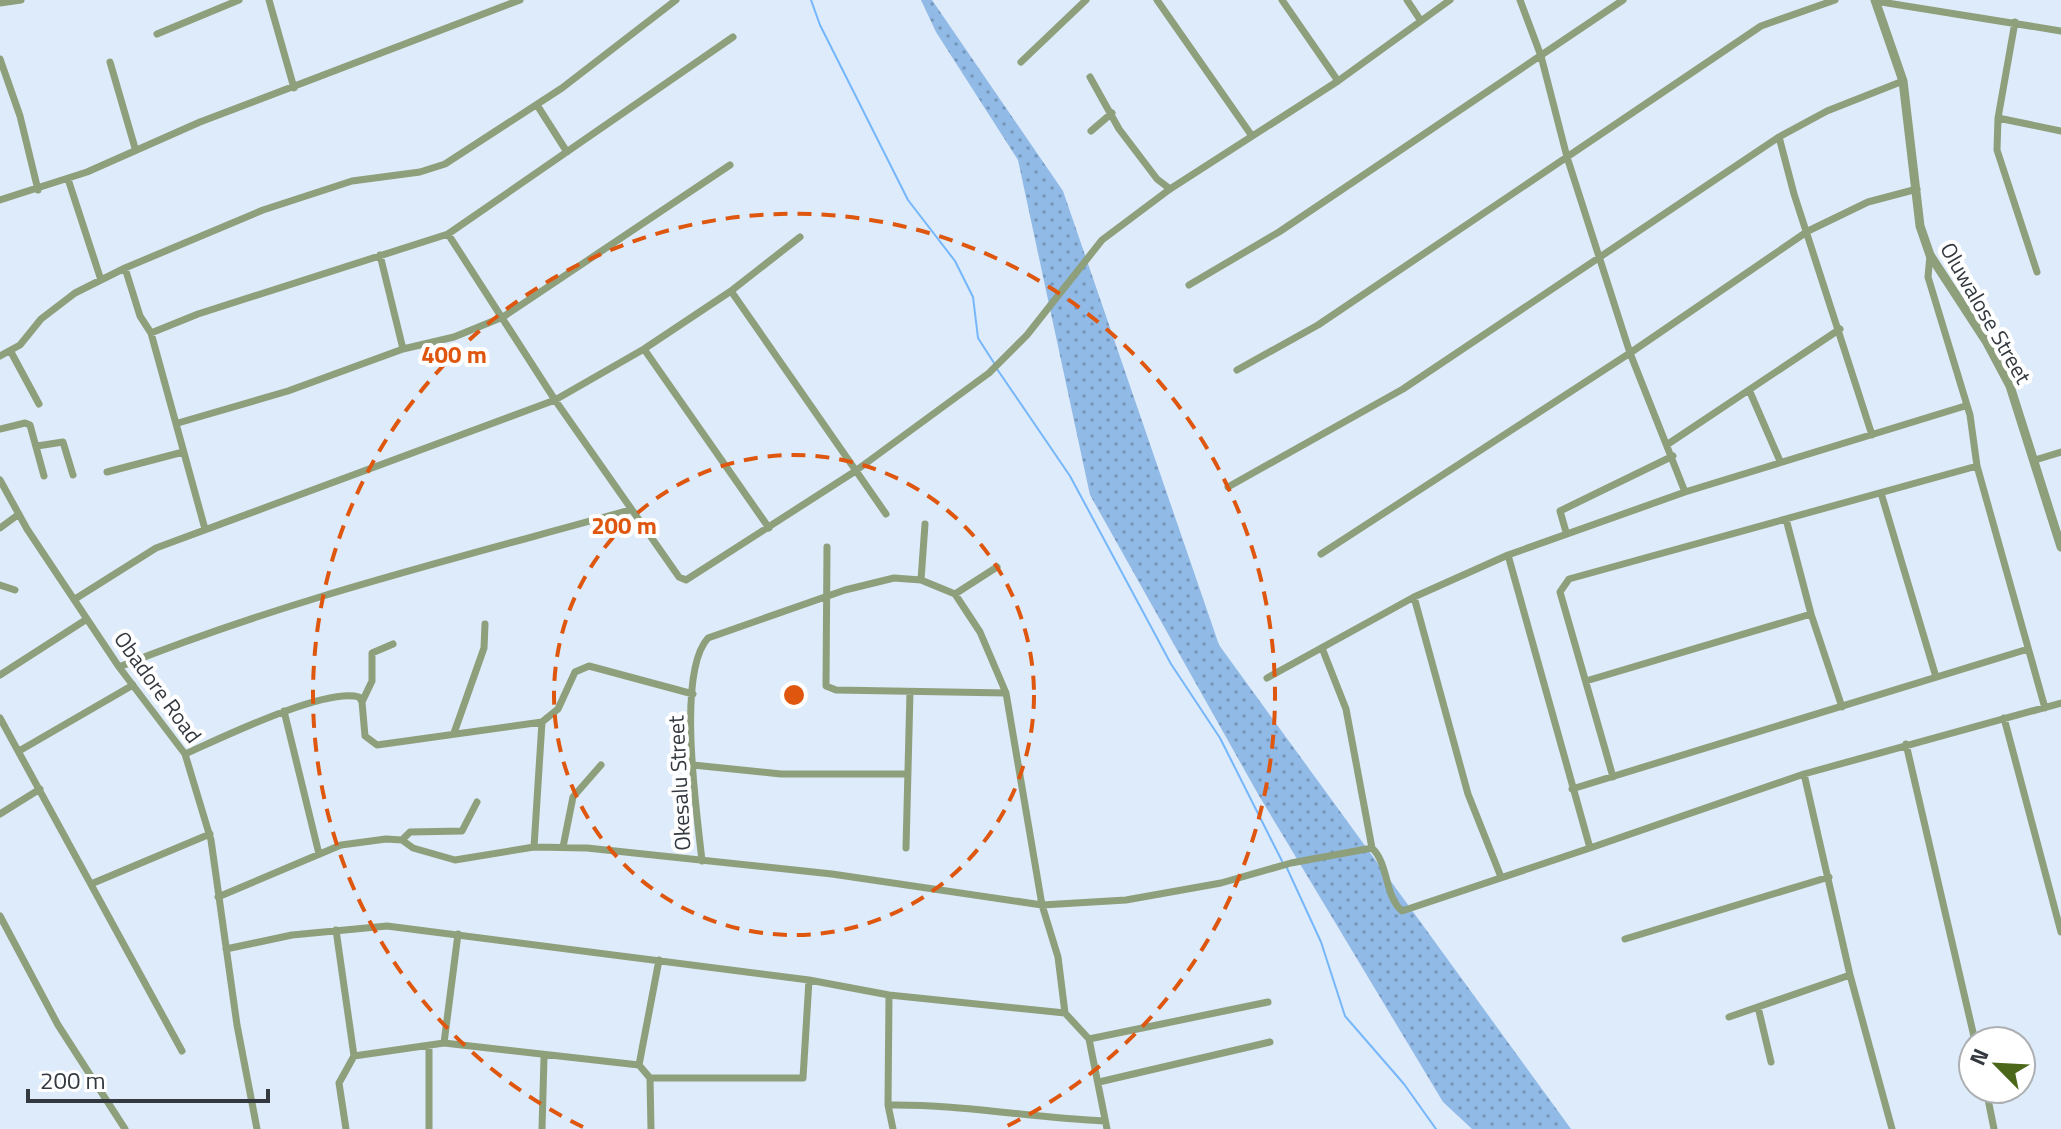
<svg xmlns="http://www.w3.org/2000/svg" width="2061" height="1129" font-family="'Titillium Web',sans-serif">
	<style>
		.grass { fill: url(#grass-dots) }
		.lines { fill: none; stroke-linecap: round; stroke-linejoin: round }
		.stream { stroke: #76b6fa; stroke-width: 2 }
		.minor { stroke: #8e9f7b; stroke-width: 7 }
		.tertiary { stroke: #8e9f7b; stroke-width: 9 }
		.ring { fill: none; stroke: #df570f; stroke-width: 4; stroke-dasharray: 14 10 }
		.labels { text-anchor: middle; stroke-width: 8; stroke-linejoin: round; paint-order: stroke }
		.street-label { font-size: 22px; fill: #33393f; stroke: #fff }
		.centre { fill: #df570f; stroke: #fff; stroke-width: 4 }
		.ring-label { font-size: 24px; text-anchor: middle; font-weight: bold; fill: #df570f; stroke: #fff; stroke-width: 8; stroke-linejoin: round; paint-order: stroke }
	</style>
	<defs>
		<pattern id="grass-dots" width="8" height="8" patternUnits="userSpaceOnUse" patternTransform="scale(2)"><rect width="8" height="8" fill="#91bae7"/><path d="M2 2h.1M6 6h.1" fill="none" stroke="#7798bd" stroke-width="1.8" stroke-linecap="round"/></pattern>
	</defs>
	<rect width="100%" height="100%" fill="#ddebfa"/>
	<path class="grass" d="M921,0H932L1063,191L1219,645L1571,1129H1472L1443,1102L1258,794L1090,495L1018,160L936,32Z"/>
	<g class="lines">
		<path class="stream" d="M811,0L820,25L908,200L955,261L973,297L978,338L994,363
			M997,369L1070,476L1171,664L1220,738L1282,861
			M1286,866L1321,942L1345,1016L1404,1084L1436,1129"/>
		<path class="minor" d="M269,0L294,88
			M1157,0L1252,136
			M1282,0L1338,81
			M1407,0L1421,21
			M1520,0L1541,56L1567,157L1630,353L1685,492
			M1875,1L2061,31
			M0,3L21,0
			M2015,22L1998,118L1997,150L2037,272
			M157,34L239,0
			M0,59L20,116L38,190
			M110,62L135,148
			M1021,62L1086,0
			M1090,77L1119,129L1157,179L1170,189
			M537,105L567,152
			M1998,118L2061,131
			M1091,131L1112,113
			M1779,137L1794,194L1872,435
			M68,179L101,280
			M0,200L87,172L200,122L520,0
			M448,234L555,400L679,577L686,580L854,472L989,373L1027,335L1102,240L1170,189L1338,81L1450,0
			M380,255L403,349
			M1930,255L1928,277L1970,415L1977,466L2045,708
			M125,268L140,316L151,333L205,529
			M1189,285L1279,232L1623,0
			M731,291L886,514
			M151,333L198,314L448,234L733,37
			M644,349L769,528
			M11,352L39,404
			M0,356L20,345L41,319L75,293L125,268L263,210L352,181L420,172L445,164L562,88L676,0
			M1237,370L1318,325L1761,26L1835,0
			M1750,392L1780,461
			M1965,406L1685,492L1508,555L1590,848L1804,774L2061,703
			M178,423L288,391L403,349L454,337L503,317L730,165
			M0,429L25,423L30,425L44,476
			M1668,444L1840,329
			M37,446L63,442L73,475
			M2035,460L2061,452
			M107,472L183,452
			M0,480L27,529L119,667L185,754L211,840L237,1025L257,1129
			M1228,487L1403,389L1779,137L1827,111L1903,81
			M1881,493L1936,677
			M1786,519L1811,614L1842,707
			M0,528L19,514
			M1566,532L1560,511L1673,456
			M827,547L826,686L836,690L1006,693
			M1321,554L1630,353L1808,231L1868,202L1917,189
			M921,580L925,524
			M0,585L15,590
			M955,594L997,567
			M1414,597L1468,794L1501,877
			M75,599L156,548L555,400L644,349L731,291L800,237
			M1322,648L1346,709L1372,848
			M119,667C285,600 458,558 630,510
			M0,675L87,619
			M1267,678L1414,597L1508,555
			M1586,681L1811,614
			M362,702L372,681V653L393,644
			M284,711L319,854
			M0,718L182,1051
			M2004,718L2061,932
			M454,733L484,648L485,624
			M1906,744L1975,1041
			M19,751L133,685
			M185,754C219,739 325,687 359,697L362,702L365,736L377,745L542,722
			M693,765L781,774H908
			M1804,774L1850,975L1892,1129
			M1613,777L1560,592L1569,579L1977,466
			M1572,789L2028,649
			M0,814L40,789
			M402,840L410,832L462,831L477,802
			M534,847L542,722L558,709L575,672L589,666L693,694
			M563,847L573,797L601,765
			M906,848L910,692
			M702,861C697,813 676,673 708,638L845,590L894,578L921,580L955,594L980,632L1006,693L1042,905L1058,957L1065,1013L1089,1039L1107,1129
			M91,884L210,834
			M218,897L341,845L386,839L402,840L413,848L455,860L534,847L587,848L832,874L1042,905L1126,900L1221,883L1291,863L1372,848C1389,864 1384,895 1402,911L1590,848
			M0,916L58,1025L125,1129
			M336,930L354,1056L339,1083L346,1129
			M1625,939L1829,877
			M226,949L292,935L387,926L809,980L889,995L1065,1013
			M889,995L888,1105L893,1129
			M1758,1007L1771,1062
			M1729,1017L1850,975
			M1089,1039L1268,1002
			M444,1043L458,934
			M429,1046V1129
			M354,1056L444,1043L639,1065L650,1078L651,1129
			M639,1065L659,960
			M650,1078H803L809,980
			M1099,1082L1270,1042
			M1986,1089L1994,1129
			M888,1105C961,1104 1032,1118 1105,1121
			M542,1129L544,1057"/>
		<path class="tertiary" d="M1875,0L1903,81L1920,226L1930,255L1986,341L2010,386L2061,547"/>
	</g>
	<g class="ring">
		<circle cx="794" cy="695" r="240"/>
		<path d="M583 1127A481 481 0 1 1 1005 1127"/>
	</g>
	<g class="labels">
		<g class="street-label">
			<text transform="translate(1986 313) rotate(60)" y="8">Oluwalose Street</text>
			<text transform="translate(158 687) rotate(54)" y="8">Obadore Road</text>
			<text transform="translate(679 783) rotate(-93)" y="8">Okesalu Street</text>
		</g>
	</g>
	<circle cx="794" cy="695" r="12" class="centre"/>
	<g class="ring-label">
		<text x="454" y="363">400 m</text>
		<text x="624" y="534">200 m</text>
	</g>
	<g transform="translate(1997 1065) rotate(294)"><circle r="38" fill="#ffffff" stroke="#adb0b2" stroke-width="2"/>
	<path d="M0-6L14 30L0 20L-14 30Z" fill="#4a671a"/>
	<text y="-12" font-size="22" font-weight="bold" text-anchor="middle" fill="#33393f">N</text>
	</g>
	<path d="M28 1089v12h240v-12" fill="none" stroke="#33393f" stroke-width="4"/>
	<text x="40" y="1089" font-size="24" fill="#33393f" stroke="#ffffff" stroke-width="6" paint-order="stroke">200 m</text>
</svg>
